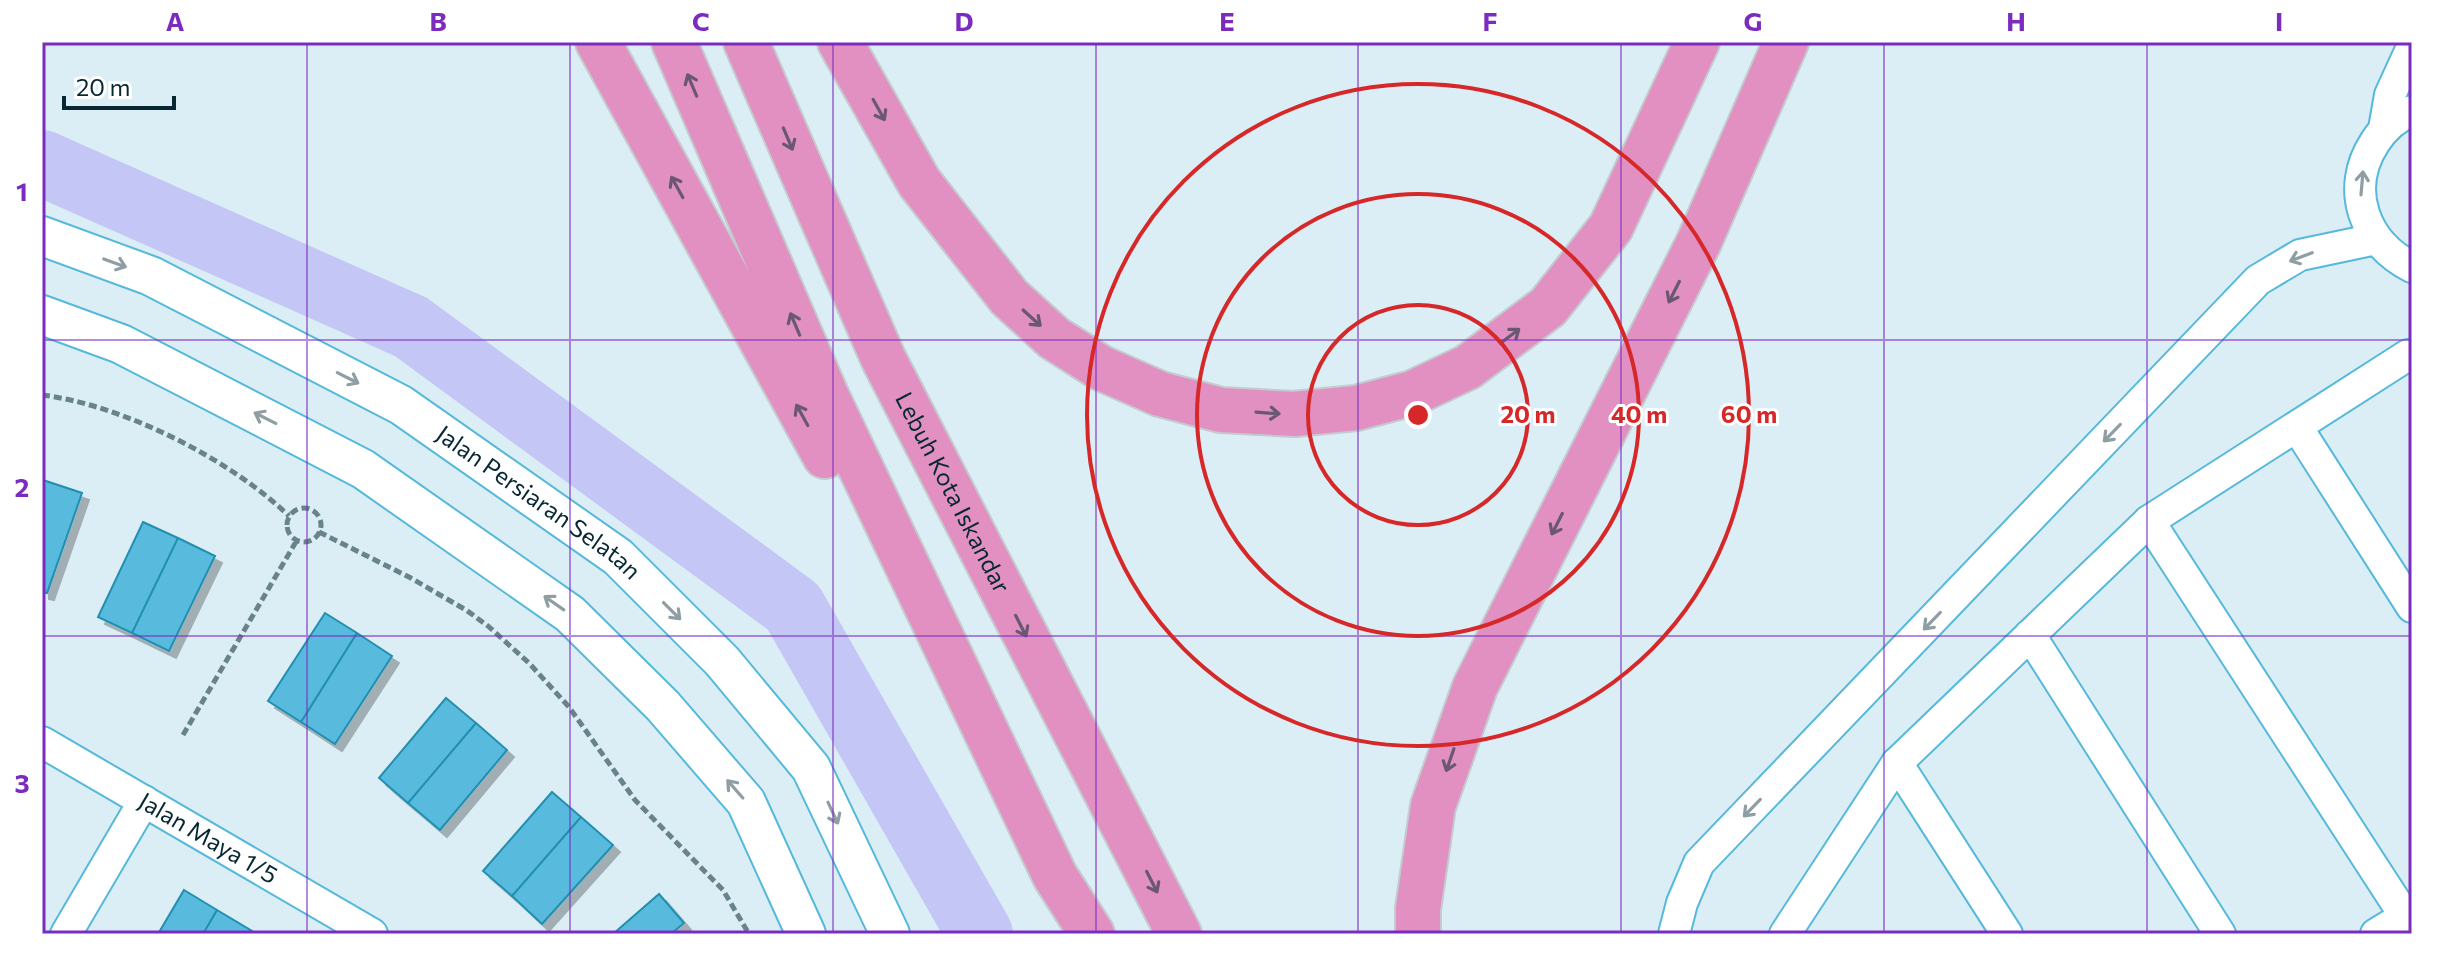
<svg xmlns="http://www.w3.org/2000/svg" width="2454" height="976" font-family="Commissioner,sans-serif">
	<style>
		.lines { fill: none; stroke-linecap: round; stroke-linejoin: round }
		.river { stroke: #c4c6f5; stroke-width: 66 }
		.building { fill: #58bbdd; stroke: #228fb0; stroke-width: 2; filter: url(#shadow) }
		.minor-casing { stroke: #55b9db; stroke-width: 34 }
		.tertiary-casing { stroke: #55b9db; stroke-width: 42 }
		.trunk-casing { stroke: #c3cbce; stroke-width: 48 }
		.path { stroke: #69838c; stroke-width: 5; stroke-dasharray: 8 4; stroke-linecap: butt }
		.minor { stroke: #fff; stroke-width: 30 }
		.tertiary { stroke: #fff; stroke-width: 38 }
		.trunk { stroke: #e290c2; stroke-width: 44 }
		.oneway { stroke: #6a5773 }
		.oneway2 { stroke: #8f9ea3 }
		.grid { fill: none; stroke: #7b2cbf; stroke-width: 2; stroke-opacity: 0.55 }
		.ring { fill: none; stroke: #d62828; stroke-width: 4 }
		.labels { text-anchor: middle; stroke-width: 6; stroke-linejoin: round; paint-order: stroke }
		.street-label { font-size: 24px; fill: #072833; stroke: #fff }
		.centre { fill: #d62828; stroke: #fff; stroke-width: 4 }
		.ring-label { font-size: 24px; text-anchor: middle; font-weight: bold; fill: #d62828; stroke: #fff; stroke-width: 6; stroke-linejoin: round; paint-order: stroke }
		.neatline { fill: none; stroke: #7b2cbf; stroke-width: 3 }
		.grid-label { font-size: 26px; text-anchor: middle; font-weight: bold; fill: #7b2cbf }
	</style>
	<defs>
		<filter id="shadow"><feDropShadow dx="7" dy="7" stdDeviation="0" flood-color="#0004"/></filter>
	</defs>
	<rect width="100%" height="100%" fill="#dceef5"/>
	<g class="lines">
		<path class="river" d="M42,163L411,327L793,607L980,934"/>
	</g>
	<path class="building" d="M43,480L82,493L47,593L42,592Z
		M143,522L178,538L132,633L98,617Z
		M178,538L215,556L169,651L132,633Z
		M325,613L357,633L301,722L268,701Z
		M357,633L392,656L335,744L301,722Z
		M446,698L476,723L408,803L379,778Z
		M476,723L507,750L440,830L408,803Z
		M552,792L581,817L512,896L483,871Z
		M581,817L613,845L542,924L512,896Z
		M184,890L217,910L203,934H158Z
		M659,894L684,923L671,934H613Z
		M217,910L252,931L251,934H203Z"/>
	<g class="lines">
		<g class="minor-casing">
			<g id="minor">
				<path d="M2412,111C2396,117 2384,128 2375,142C2344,189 2364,243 2412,267"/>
				<path d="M2384,129L2390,95L2412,47"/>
				<path d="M2297,427L2412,607"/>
				<path d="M2149,521L2412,927"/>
				<path d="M2030,635L2220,934"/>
				<path id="s1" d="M42,742L372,934"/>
				<path d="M1897,763L2007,934"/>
				<path d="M66,934L144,801"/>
				<path d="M1674,934L1682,903L1699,863L2258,280L2300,255L2376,239"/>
				<path d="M1785,934L1897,763L2149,521L2408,355L2412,356"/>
				<path d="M2376,934L2412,912"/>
			</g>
		</g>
		<g class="tertiary-casing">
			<g id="tertiary">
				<path id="s2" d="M42,236L151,276L401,405L618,557L722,661L811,768L890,934"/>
				<path d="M42,315L121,344L363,469L570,614L663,706L746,802L806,934"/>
			</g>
		</g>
		<g class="trunk-casing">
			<g id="trunk">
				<path d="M598,42L825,456"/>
				<path d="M674,42L826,395L1055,876L1092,934"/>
				<path id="s3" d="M746,42L883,358L1179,934"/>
				<path d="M840,42L919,182L1009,297L1054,338L1101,368L1160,394L1221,410L1294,414L1356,408L1413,393L1468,367L1548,307L1611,227L1697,42"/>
				<path d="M1418,934V909L1433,806L1475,687L1699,242L1786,42"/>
			</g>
		</g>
		<path class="path" d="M42,395C123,405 230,459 289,516
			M287 525a17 17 0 1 1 34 0a17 17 0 1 1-34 0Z
			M319,532L409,577L466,610L488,626L529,663L569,707L635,800L723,890L749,934
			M183,735L297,540"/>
		<use href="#minor" class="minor"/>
		<use href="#tertiary" class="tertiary"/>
		<use href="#trunk" class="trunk"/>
	</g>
	<defs><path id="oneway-shaft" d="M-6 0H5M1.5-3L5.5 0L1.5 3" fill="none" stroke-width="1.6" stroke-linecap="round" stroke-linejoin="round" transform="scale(2)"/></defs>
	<g class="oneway">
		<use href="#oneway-shaft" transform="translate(692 85) rotate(-113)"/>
		<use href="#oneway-shaft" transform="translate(879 110) rotate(61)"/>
		<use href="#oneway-shaft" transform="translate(788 139) rotate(67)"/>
		<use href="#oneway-shaft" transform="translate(677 187) rotate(-119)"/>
		<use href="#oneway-shaft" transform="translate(1674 292) rotate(117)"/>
		<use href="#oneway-shaft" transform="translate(1032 318) rotate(42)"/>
		<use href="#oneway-shaft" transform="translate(795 324) rotate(-113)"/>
		<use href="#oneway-shaft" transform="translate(1510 336) rotate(-37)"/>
		<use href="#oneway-shaft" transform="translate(1268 413) rotate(4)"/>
		<use href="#oneway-shaft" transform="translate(802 415) rotate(-119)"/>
		<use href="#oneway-shaft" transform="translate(1557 524) rotate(117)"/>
		<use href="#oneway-shaft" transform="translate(1021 626) rotate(63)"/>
		<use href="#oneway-shaft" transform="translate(1450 760) rotate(109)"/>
		<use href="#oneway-shaft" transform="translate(1152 882) rotate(63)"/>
	</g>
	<g class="oneway2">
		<use href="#oneway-shaft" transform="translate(2362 183) rotate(-85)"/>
		<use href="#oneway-shaft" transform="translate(2301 257) rotate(159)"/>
		<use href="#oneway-shaft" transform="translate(115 263) rotate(20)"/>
		<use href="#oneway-shaft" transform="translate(348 378) rotate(27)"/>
		<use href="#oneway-shaft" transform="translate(265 418) rotate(-153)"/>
		<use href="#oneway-shaft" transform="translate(2112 433) rotate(134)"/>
		<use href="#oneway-shaft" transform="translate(554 603) rotate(-145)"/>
		<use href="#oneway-shaft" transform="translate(672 611) rotate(45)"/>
		<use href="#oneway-shaft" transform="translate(1932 621) rotate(134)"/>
		<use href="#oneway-shaft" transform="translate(735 789) rotate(-131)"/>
		<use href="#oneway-shaft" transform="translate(1752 808) rotate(134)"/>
		<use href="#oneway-shaft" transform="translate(833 813) rotate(65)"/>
	</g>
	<path class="grid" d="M307,42V934M570,42V934M833,42V934M1096,42V934M1358,42V934M1621,42V934M1884,42V934M2147,42V934M42,340H2412M42,636H2412"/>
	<g class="ring">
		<circle cx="1418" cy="415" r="110"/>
		<circle cx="1418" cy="415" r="221"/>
		<circle cx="1418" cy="415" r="331"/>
	</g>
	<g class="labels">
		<g class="street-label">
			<text dy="8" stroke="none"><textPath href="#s3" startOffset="496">Lebuh Kota Iskandar</textPath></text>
			<text dy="8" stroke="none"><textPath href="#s2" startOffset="566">Jalan Persiaran Selatan</textPath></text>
			<text dy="8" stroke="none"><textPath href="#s1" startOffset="192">Jalan Maya 1/5</textPath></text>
		</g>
	</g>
	<circle cx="1418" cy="415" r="12" class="centre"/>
	<g class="ring-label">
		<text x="1528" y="423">20 m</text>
		<text x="1639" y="423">40 m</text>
		<text x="1749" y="423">60 m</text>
	</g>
	<rect width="2454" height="976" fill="none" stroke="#ffffff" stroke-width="88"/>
	<path d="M64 96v12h110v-12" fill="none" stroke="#072833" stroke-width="4"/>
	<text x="76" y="96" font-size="24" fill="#072833" stroke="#ffffff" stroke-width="6" paint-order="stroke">20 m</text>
	<rect x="44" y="44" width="2366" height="888" class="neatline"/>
	<g class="grid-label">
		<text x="175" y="31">A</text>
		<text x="438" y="31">B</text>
		<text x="701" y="31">C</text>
		<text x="964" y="31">D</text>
		<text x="1227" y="31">E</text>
		<text x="1490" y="31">F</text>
		<text x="1753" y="31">G</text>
		<text x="2016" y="31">H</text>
		<text x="2279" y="31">I</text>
		<text x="22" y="201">1</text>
		<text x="22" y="497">2</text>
		<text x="22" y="793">3</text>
	</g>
</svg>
